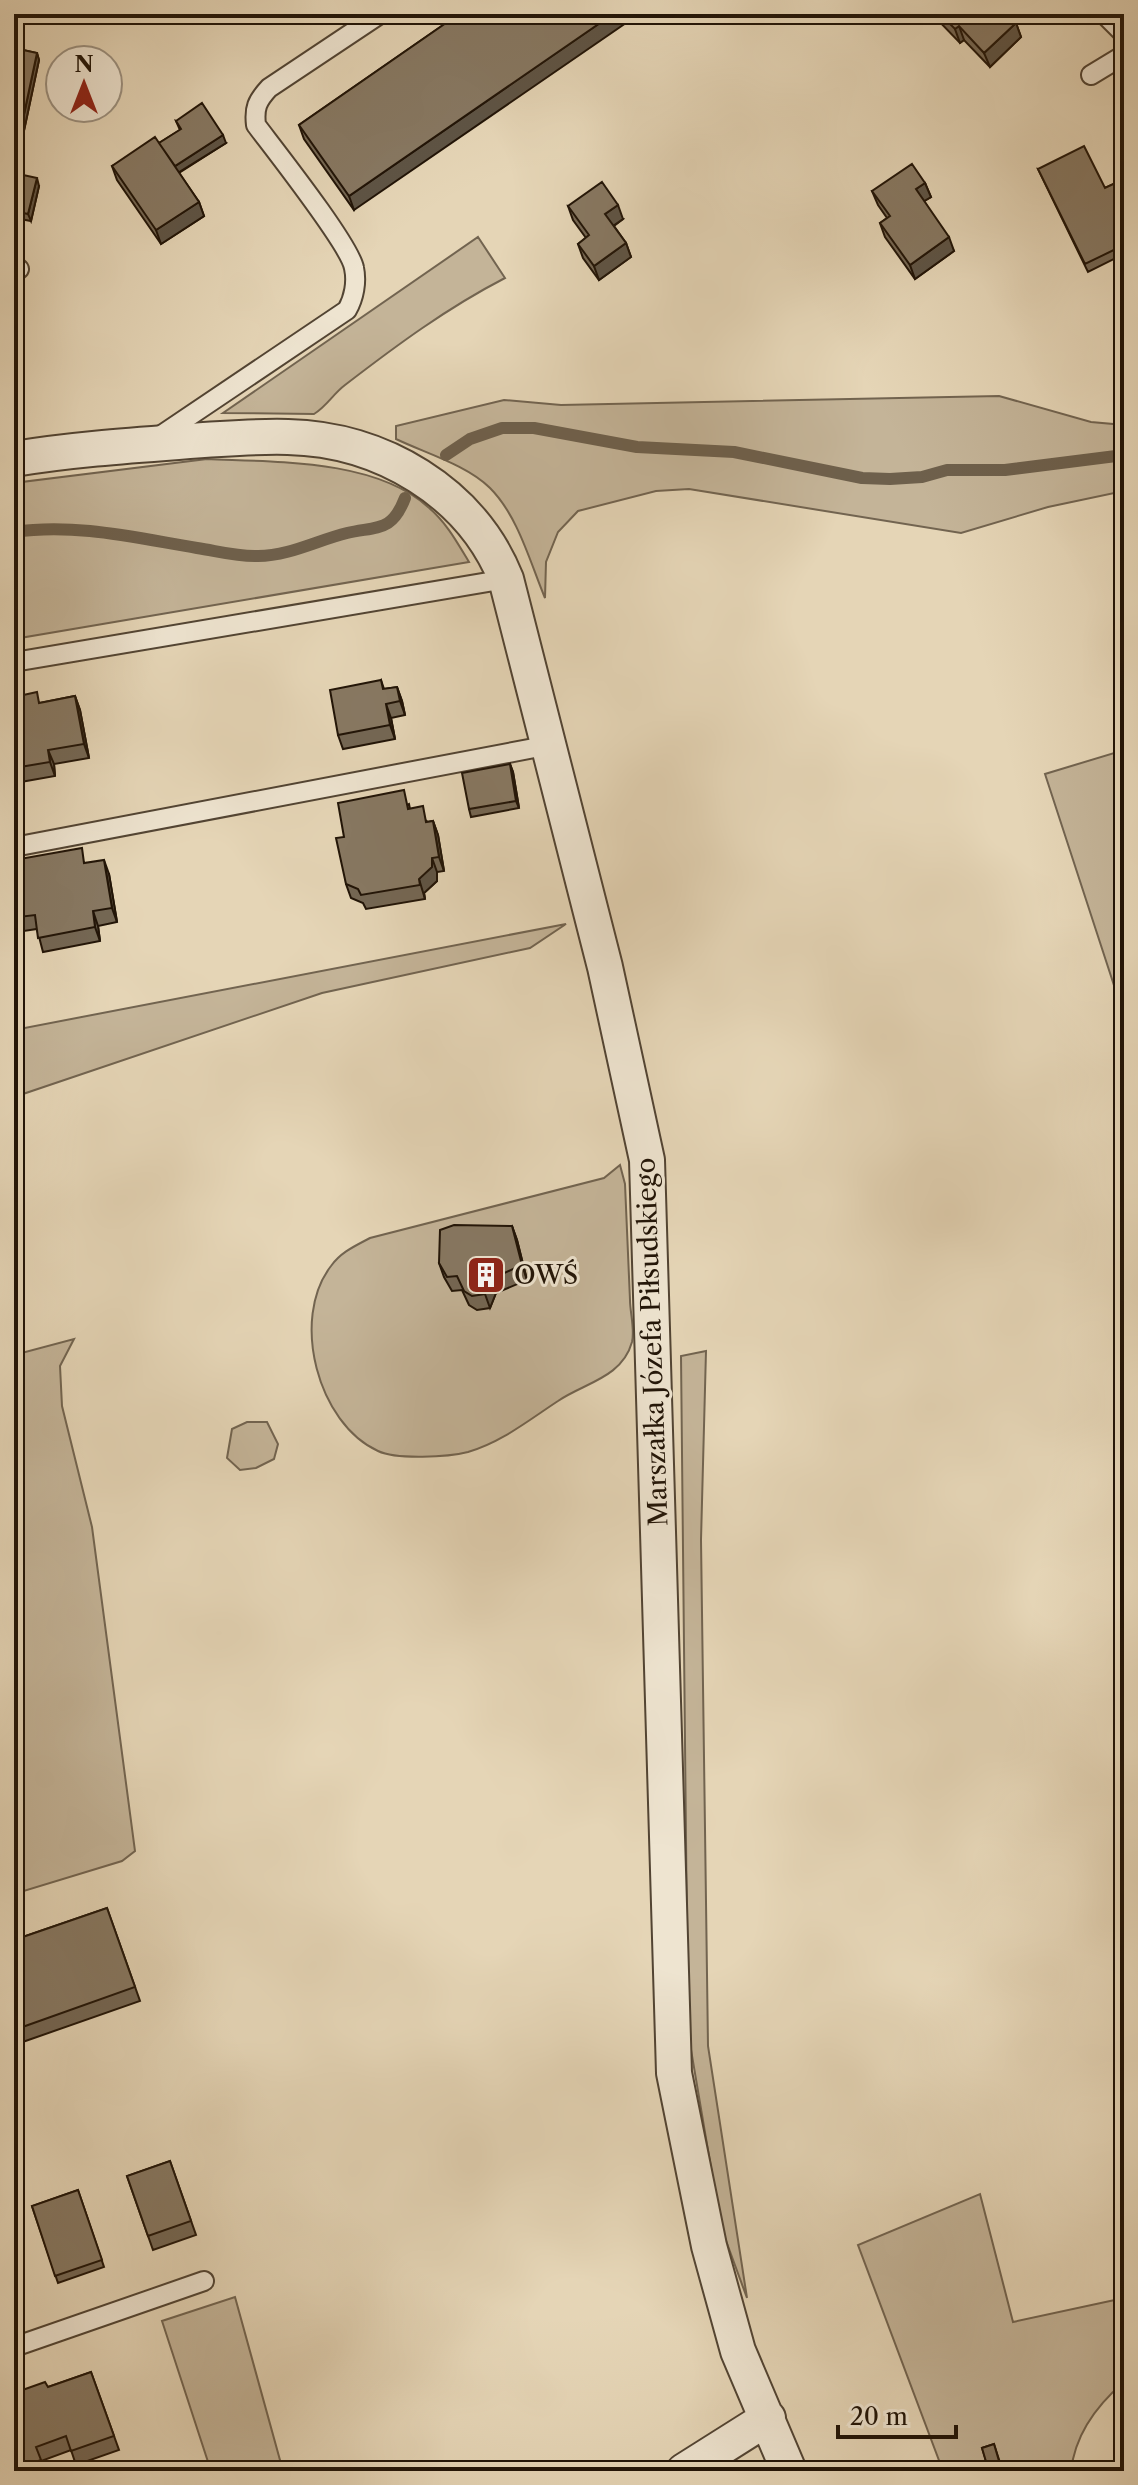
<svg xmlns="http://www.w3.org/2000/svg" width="1138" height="2485" font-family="'Libre Caslon Text',serif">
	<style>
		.green { fill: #c4b498; stroke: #726450; stroke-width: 2 }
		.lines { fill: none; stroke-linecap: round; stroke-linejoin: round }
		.stream { stroke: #6e604c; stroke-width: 12 }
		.service-casing { stroke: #524433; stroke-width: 22 }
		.minor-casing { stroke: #524433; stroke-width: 38 }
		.service { stroke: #eee4d0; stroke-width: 18 }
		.minor { stroke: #eee4d0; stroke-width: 34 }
		.wall { fill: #746754; stroke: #211407; stroke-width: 2 }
		.shaded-wall { fill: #5e5445; stroke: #211407; stroke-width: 2 }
		.building { fill: #877862; stroke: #211407; stroke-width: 2 }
		.labels { text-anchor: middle; stroke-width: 6; stroke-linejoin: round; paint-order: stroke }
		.poi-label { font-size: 26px; fill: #211407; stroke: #eee4d0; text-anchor: start }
		.street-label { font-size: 26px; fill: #211407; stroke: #eee4d0 }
	</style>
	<rect width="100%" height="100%" fill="#e5d5b6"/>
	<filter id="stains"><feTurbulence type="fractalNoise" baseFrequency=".0025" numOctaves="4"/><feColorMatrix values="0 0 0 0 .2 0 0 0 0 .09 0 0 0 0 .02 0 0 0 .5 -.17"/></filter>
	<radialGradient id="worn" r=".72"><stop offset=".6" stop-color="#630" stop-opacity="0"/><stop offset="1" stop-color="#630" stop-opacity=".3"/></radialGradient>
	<path class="green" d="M478,237L505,278C447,308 397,345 345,385C333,394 327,406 314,414L223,413Z
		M999,396L1091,422L1124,425V491L1048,507L961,533L689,489L656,491L578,511L558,532L546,562L545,598C530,562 518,516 490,488C467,465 425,453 396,439V426L504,400L561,405Z
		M207,459C275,462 375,459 428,507C446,522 457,542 469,562L14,639V483Z
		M1124,750V1016L1045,774Z
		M566,924L530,948L322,993L14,1097V1030Z
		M620,1165L625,1184C627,1223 628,1261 630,1300C630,1312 635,1330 632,1342C622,1378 584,1383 558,1401C529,1420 502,1442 468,1452C448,1457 397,1460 378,1451C318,1424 290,1319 331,1266C341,1252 355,1246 370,1238L604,1178Z
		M74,1339L60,1366L62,1406L92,1527L135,1851L122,1861L14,1894V1355Z
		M706,1351L701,1540L708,2046L747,2298L721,2227L688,2032L681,1356Z
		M247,1422H267L278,1444L274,1459L256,1468L240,1470L227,1458L232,1429Z
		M980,2194L1013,2322L1124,2298V2382C1097,2405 1075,2435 1071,2471H943L858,2245Z
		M235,2297L283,2471H211L162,2321Z"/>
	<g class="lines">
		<path class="stream" d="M446,455L470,439L502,428H534L637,447L734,452L862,478L890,479L922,477L947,470H1005L1124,455
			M14,532C76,523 136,538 197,548C217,551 238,557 258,556C289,556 318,540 347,533C378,526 392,532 405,498"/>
		<g class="service-casing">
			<path id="service" d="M1104,14L1124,34
				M1091,75L1124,55
				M14,268L19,269
				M157,438L347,310C354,298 357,282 354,268C350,245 274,149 256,125C254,108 257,101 269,88L380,14
				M14,662L506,579
				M14,847L550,745
				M14,2347L204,2281"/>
		</g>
		<g class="minor-casing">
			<path id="minor" d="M14,459C69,450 123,446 178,442C215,439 252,436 288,437C381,439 471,492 506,579L605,967L647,1160L674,2073L709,2246L738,2351L789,2471
				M684,2471L768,2418"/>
		</g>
		<use href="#service" class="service"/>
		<use href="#minor" class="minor"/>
	</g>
	<path class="wall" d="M459,14L354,210L304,139L299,125Z
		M932,14H1008L1016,23L1021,37L990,67L964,40L960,43Z
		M14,48L37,53L39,60L22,140L14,138Z
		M176,121L226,143L179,173L199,202L204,216L161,244L117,180L112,166L159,143L180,130Z
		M1038,169L1105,188L1124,179V254L1088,272Z
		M14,173L39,186L31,221L15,218L14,224Z
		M925,183L931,197L924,201L954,251L915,279L885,237L880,223L887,218L878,205L872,191Z
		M568,206L623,219L614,226L626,243L631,257L599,280L583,258L578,244L586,238L573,220Z
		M381,680L384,689L397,687L402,701L405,715L391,718L395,739L343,749L338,735Z
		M75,696L80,710L89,758L54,764L55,776L15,783L14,697L40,703Z
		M510,764L513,772L519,808L471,817L469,809Z
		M409,804L410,809L428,822L433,821L438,835L444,871L437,872V881L424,893L425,899L366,909L363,903L351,898L346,884L344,837Z
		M87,863L109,874L117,922L98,926L100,941L43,952L37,929L24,931L19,917Z
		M512,1226L517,1240L527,1280L496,1293L490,1308L477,1310L469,1305L462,1290L452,1291L444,1277L439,1263Z
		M107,1908L140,2001L14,2045V1940Z
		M170,2161L196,2235L153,2250L127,2176Z
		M78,2190L104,2267L58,2283L32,2206Z
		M91,2372L119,2450L76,2465L71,2450L41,2461L45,2471H16L14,2468L48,2387Z
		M994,2444L1002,2469L989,2471L982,2448Z"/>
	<path class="shaded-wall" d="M613,14H639L354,210L349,196Z
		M1016,23L1021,37L990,67L984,53Z
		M959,26L964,40L960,43L955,29Z
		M37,53L39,60L22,140L20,133Z
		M223,135L226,143L176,174L174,167Z
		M37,178L39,186L31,221L28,214Z
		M925,183L931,197L921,203L916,189Z
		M199,202L204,216L161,244L156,230Z
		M618,205L623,219L610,228L605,214Z
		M949,237L954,251L915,279L910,265Z
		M626,243L631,257L599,280L594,266Z
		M397,687L402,701L405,715L400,701Z
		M75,696L80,710L89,758L84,744Z
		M386,704L391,718L395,739L390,725Z
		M48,750L54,764L55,776L50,762Z
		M510,764L513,772L519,808L516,801Z
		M433,821L438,835L444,871L439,857Z
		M432,858L437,872V881L424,893L425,899L419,879Z
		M104,860L109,874L117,922L112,908Z
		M93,911L98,926L100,941L95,927Z
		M512,1226L517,1240L527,1280L522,1265Z
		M491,1279L496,1293L490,1308L485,1294Z"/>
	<path class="building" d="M459,14H613L349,196L299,125Z
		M940,14H1008L1016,23L984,53L959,26L955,29Z
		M14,48L37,53L20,133L14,131Z
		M202,103L223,135L175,166L159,143L181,129L176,121Z
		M155,137L199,202L156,230L112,166Z
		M1084,146L1105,188L1124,179V228L1122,229L1124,233V245L1085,264L1038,169Z
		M912,164L925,183L916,189L949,237L910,265L880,223L890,216L872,191Z
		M14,173L37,178L28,214L14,211Z
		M602,182L618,205L605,214L626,243L594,266L578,244L589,235L568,206Z
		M381,680L383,689L397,687L400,701L386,704L390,725L338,735L330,690Z
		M37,692L39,703L75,696L84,744L48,750L50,762L14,768V697Z
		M510,764L516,801L469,809L462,773Z
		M404,790L408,809L423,806L426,822L433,821L439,857L432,858V867L419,879L420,885L361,895L358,889L346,884L336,838L344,837L338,803Z
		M82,848L84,863L104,860L112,908L93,911L95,927L38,938L35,915L19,917L14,891V860Z
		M454,1225L512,1226L522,1265L491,1279L485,1294L472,1296L464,1291L457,1276L447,1277L439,1263L440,1230Z
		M107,1908L135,1987L14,2030V1940Z
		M170,2161L191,2221L148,2236L127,2176Z
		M78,2190L102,2260L55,2276L32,2206Z
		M91,2372L114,2436L71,2451L66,2436L36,2447L41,2460L15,2470L14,2393L45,2382L48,2387Z
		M994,2444L999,2461L987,2465L982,2448Z"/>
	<defs>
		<g id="building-square" transform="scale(2)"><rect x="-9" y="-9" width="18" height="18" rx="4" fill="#8f2418" stroke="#eee4d0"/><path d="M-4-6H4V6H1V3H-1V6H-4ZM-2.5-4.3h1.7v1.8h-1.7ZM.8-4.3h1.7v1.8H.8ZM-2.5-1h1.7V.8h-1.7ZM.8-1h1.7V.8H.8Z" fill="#fff"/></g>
	</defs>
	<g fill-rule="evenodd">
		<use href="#building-square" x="486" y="1275"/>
	</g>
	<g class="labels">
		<g class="poi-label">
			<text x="514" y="1284">OWŚ</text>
		</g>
		<g class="street-label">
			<text transform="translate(652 1342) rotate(-92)" y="9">Marszałka Józefa Piłsudskiego</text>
		</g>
	</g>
	<rect width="1138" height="2485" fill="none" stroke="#e5d5b6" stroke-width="48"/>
	<rect x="16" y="16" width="1106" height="2453" fill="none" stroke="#211407" stroke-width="4"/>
	<rect x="24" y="24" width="1090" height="2437" fill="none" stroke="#211407" stroke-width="2"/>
	<g transform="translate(84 84)"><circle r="38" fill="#eee4d0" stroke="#9c9180" stroke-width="2"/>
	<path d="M0-6L14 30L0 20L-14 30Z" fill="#8f2418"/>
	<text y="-12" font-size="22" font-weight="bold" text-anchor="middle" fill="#211407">N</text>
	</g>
	<path d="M838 2425v12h118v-12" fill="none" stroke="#211407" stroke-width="4"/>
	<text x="850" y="2425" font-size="24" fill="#211407" stroke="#eee4d0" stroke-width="6" paint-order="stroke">20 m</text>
	<rect width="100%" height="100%" filter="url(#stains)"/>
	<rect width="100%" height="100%" fill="url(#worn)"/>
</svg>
